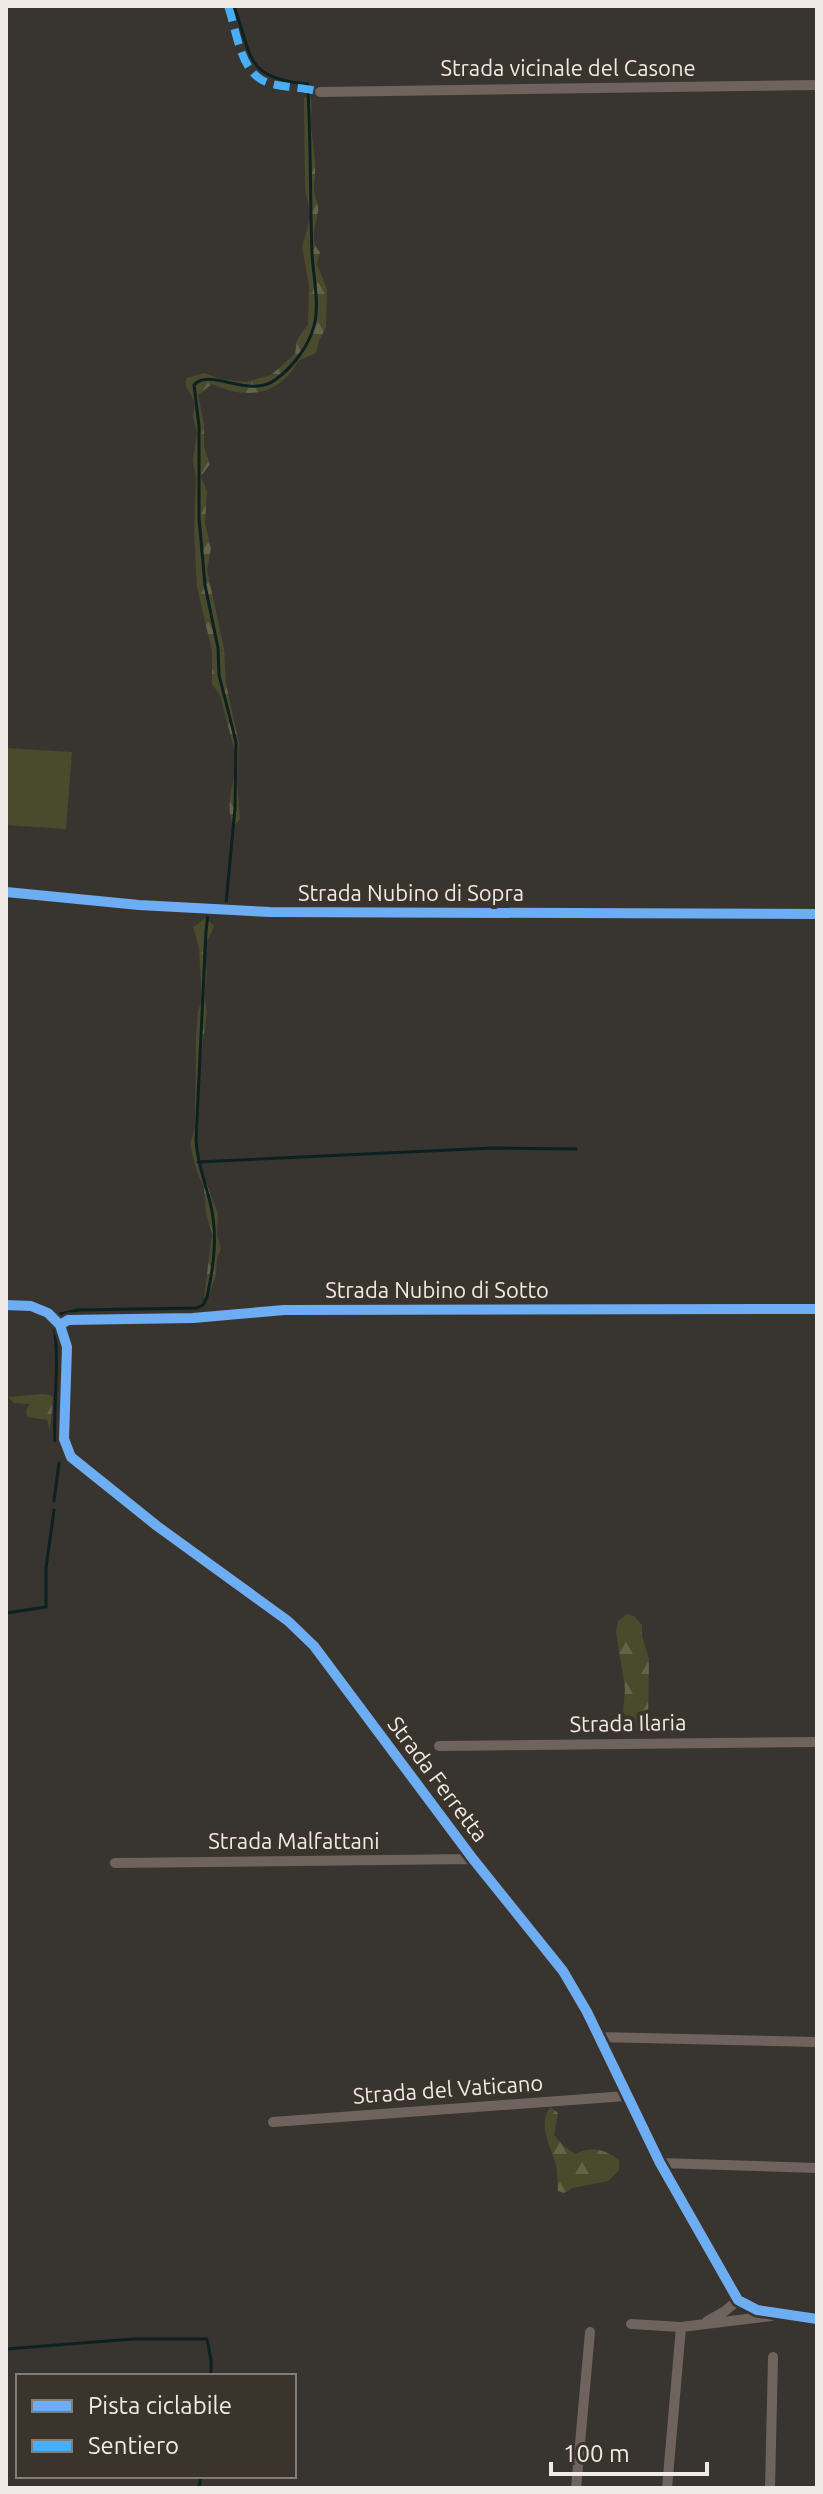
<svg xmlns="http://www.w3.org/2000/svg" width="823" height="2494" font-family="Ubuntu,sans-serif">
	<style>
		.grass { fill: #4a4a2d }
		.forest { fill: url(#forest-firs) }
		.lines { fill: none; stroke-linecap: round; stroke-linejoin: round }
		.stream { stroke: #0c2122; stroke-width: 3 }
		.minor { stroke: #6f635d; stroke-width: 10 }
		.quiet { stroke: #49aef6; stroke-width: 8; stroke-dasharray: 16 8; stroke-linecap: butt }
		.cycleway-casing { stroke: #3b342d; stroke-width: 15 }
		.cycleway { stroke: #6dadf4; stroke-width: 10 }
		.labels { text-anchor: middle; stroke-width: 8; stroke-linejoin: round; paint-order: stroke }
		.street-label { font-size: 22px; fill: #efeae5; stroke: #3b342d }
	</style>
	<defs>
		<pattern id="forest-firs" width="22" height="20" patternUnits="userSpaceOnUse" patternTransform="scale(2)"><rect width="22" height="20" fill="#4a4a2d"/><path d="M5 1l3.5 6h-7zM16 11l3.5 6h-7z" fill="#64644b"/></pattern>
	</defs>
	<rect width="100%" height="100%" fill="#383430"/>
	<path class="grass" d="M6,748L72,752L66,829L6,825Z"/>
	<path class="forest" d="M309,95C314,105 310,115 311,125C313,149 317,162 314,186C313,195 319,203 318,211C316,224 309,242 320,252L317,264L327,289L326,327L319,341L316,353L298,361C279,396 247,400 212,384L198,395L204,424V447L210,464L201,476L207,492L205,523L211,548L207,570L224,649L226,684L239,743L237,781L240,819L234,826C225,811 232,788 235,772C236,764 233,760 235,752L220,695L212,684V651L197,587L194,533L196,478L193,460L197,433L193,416L195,403L186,386V378L204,373L221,379L246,382L271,375L295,354L297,340L308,324L309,285L302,247L311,216L305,190L304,98Z
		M206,918L214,926L203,951L207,973L204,995L207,1012L199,1071L197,1140L201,1169L218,1214L217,1235L221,1248L217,1258L216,1275L206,1303L204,1299L212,1233L206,1214L204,1187L197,1172L190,1144L195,1128L196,1038L198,1011L202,1000L199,948L193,927Z
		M42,1394L51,1395L53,1398L50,1431L47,1420L27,1417L26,1410L30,1404L14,1403L8,1397Z
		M627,1614L634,1616L642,1625V1636L649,1659L648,1727L639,1733L623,1712L625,1689L616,1632L618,1621Z
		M550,2107L558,2113L554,2135L565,2147L575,2154C591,2146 605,2149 619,2160V2170L608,2181L573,2188L564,2193L558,2191C557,2182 558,2173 556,2165C551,2146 537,2126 550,2107Z"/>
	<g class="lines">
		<path class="stream" d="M234,6C253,58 244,78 308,84
			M226,904L235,808L236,742L219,675L218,648L205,585L199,518V426L194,385C209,367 249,399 275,380C292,368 309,346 314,326C320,304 313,276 312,253C310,199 311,146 308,93
			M198,1162L492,1148L576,1149
			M60,1314L78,1310L197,1308L203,1305L207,1297C214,1265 218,1234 210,1202C205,1181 197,1163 196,1140L206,931L208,914H215
			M54,1326C60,1364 53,1402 55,1441
			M54,1501L59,1463
			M6,1613L46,1607V1568L54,1510
			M6,2349L133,2339H207L211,2360V2376
			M199,2488L201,2476"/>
		<path class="minor" d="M320,92L817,85
			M6,892L139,905L270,912L817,914
			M6,1305L31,1306L48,1313L60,1325L67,1347L64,1439L71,1457L157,1526L288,1621L314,1646L473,1859L563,1971L587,2012L660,2163L738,2300L757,2310L817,2319
			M60,1325L68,1320L193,1318L284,1310L817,1309
			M439,1746L817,1742
			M115,1863L473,1859
			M597,2037L817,2042
			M273,2122L626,2096
			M660,2163L817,2168
			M707,2321L725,2311L738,2300
			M631,2324L681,2327L771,2316
			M576,2488L590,2332
			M667,2488L681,2327
			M770,2488L773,2357"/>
		<path class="quiet" d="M228,6C237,31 240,75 269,83C285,88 303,87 320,92"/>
		<g class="cycleway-casing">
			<path id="cycleway" d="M6,892L139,905L270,912L817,914
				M6,1305L31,1306L48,1313L60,1325L67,1347L64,1439L71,1457L157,1526L288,1621L314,1646L473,1859L563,1971L587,2012L660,2163L738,2300L757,2310L817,2319
				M60,1325L68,1320L193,1318L284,1310L817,1309"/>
		</g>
		<use href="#cycleway" class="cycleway"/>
	</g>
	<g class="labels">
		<g class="street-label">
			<text x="568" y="76">Strada vicinale del Casone</text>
			<text x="411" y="901">Strada Nubino di Sopra</text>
			<text x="437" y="1298">Strada Nubino di Sotto</text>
			<text transform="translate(628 1723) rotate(-1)" y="8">Strada Ilaria</text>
			<text transform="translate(438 1779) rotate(53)" y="8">Strada Ferretta</text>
			<text x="294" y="1849">Strada Malfattani</text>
			<text transform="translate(448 2089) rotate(-4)" y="8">Strada del Vaticano</text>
		</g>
	</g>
	<rect width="823" height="2494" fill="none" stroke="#efeae5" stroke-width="16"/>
	<rect x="16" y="2374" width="280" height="104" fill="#3b342d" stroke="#837d77" stroke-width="2"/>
	<rect x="32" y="2400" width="40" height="12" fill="#6dadf4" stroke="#837d77" stroke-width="2"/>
	<text x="88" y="2414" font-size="24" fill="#efeae5">Pista ciclabile</text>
	<rect x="32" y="2440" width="40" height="12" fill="#49aef6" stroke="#837d77" stroke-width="2"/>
	<text x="88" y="2454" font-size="24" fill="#efeae5">Sentiero</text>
	<path d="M551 2462v12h156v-12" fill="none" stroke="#efeae5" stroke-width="4"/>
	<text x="563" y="2462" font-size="24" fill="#efeae5" stroke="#3b342d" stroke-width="6" paint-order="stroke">100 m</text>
</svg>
